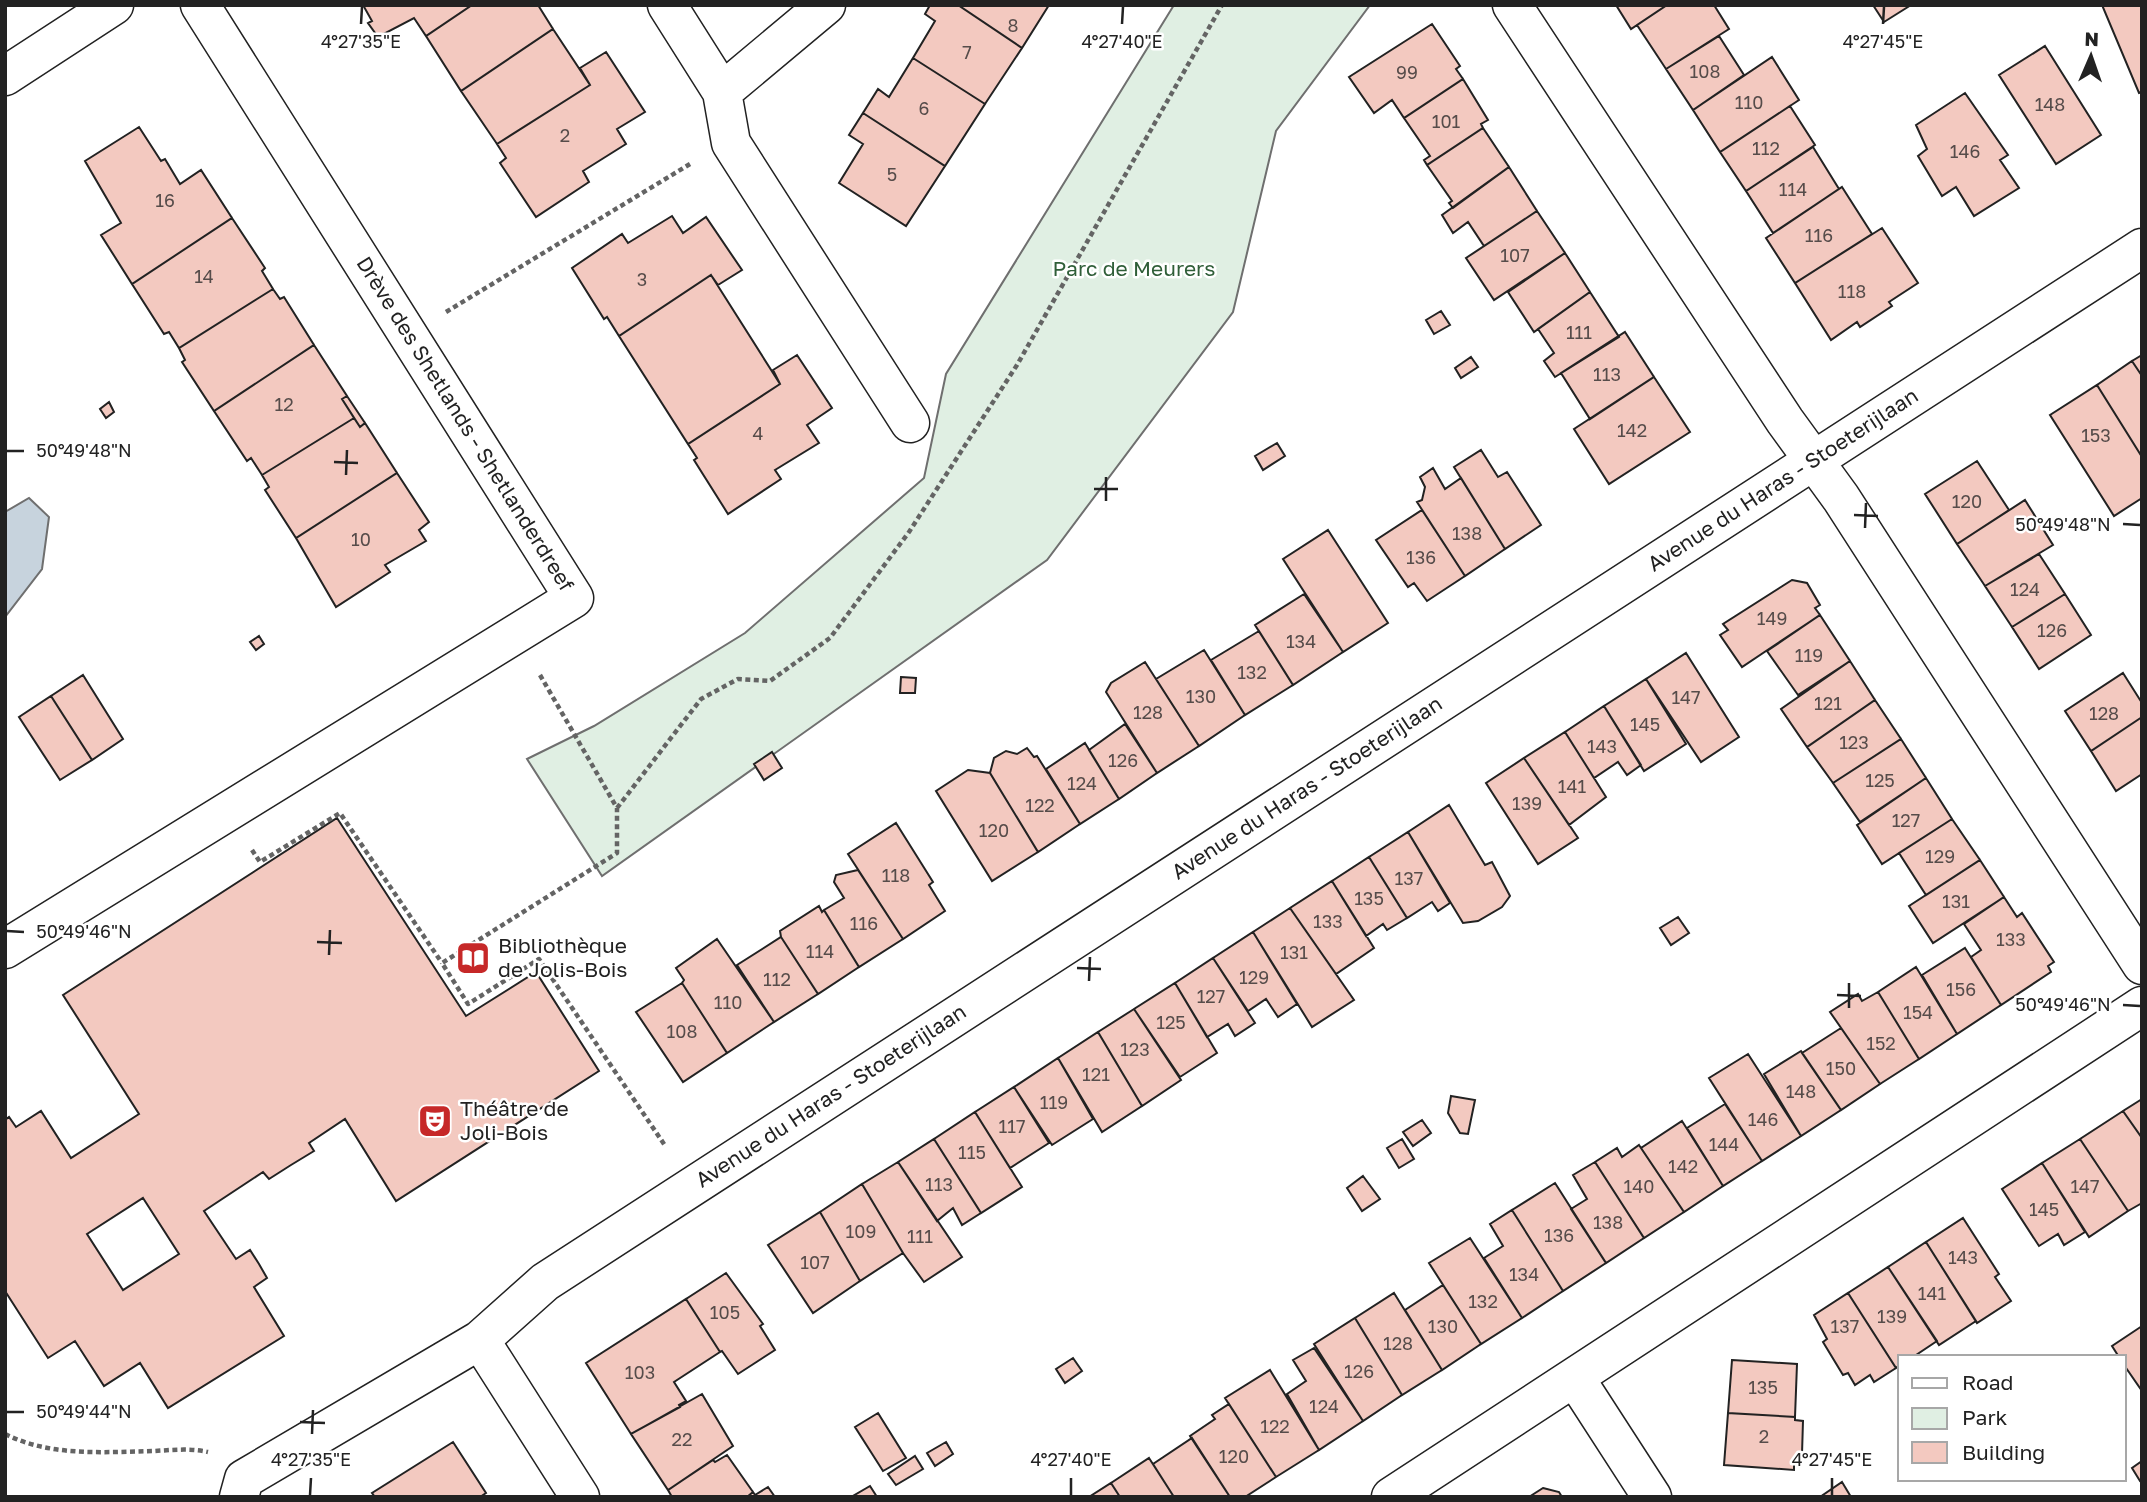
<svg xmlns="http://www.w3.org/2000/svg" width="2147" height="1502" font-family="'Golos Text',sans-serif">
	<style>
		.green { fill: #e0efe3; stroke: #6f6f6f; stroke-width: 2 }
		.water { fill: #c7d3dd; stroke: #6f6f6f; stroke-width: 2 }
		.building { fill: #f3c9c0; stroke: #222; stroke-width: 2; fill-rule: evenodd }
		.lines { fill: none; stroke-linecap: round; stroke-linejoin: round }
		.minor-casing { stroke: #222; stroke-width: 41 }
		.tertiary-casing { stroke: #222; stroke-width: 41 }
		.path { stroke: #646464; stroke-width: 4.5; stroke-dasharray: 5 3.5; stroke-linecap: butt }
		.minor { stroke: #fff; stroke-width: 38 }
		.tertiary { stroke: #fff; stroke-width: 38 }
		.ticks { fill: none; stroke: #222; stroke-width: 2.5 }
		.labels { text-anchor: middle; stroke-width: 5; stroke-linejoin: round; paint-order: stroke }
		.number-label { font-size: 18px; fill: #564c4a }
		.park-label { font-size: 21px; fill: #2f5e38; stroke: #fff }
		.street-label { font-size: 21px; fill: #222; stroke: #fff }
		.poi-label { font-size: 21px; fill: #222; stroke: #fff; text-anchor: start }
		.ticks-label { font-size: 18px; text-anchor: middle; fill: #222; stroke: #fff; stroke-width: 5; stroke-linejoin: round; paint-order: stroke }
	</style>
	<rect width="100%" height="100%" fill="#fff"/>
	<path class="green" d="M1174,5H1370L1276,131L1233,312L1047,560L602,876L527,759L594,726L745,633L924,478L946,374Z"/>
	<path class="water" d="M29,498L49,517L42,569L5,617V512Z"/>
	<path class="building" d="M363,5H472L426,36L414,18L378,37L368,23L372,21Z
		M472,5H538L553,29L461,91L426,36Z
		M930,5H958L1022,48L985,104L913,58L935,21L925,14Z
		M958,5H1049L1022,48Z
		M1616,5H1667L1631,29Z
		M1667,5H1714L1729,29L1666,69L1637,25Z
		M1873,5H1911L1884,22Z
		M2102,5H2142V92L2139,93Z
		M1432,24L1460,66L1456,69L1463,79L1404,118L1392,100L1374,113L1349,77Z
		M553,29L590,85L497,144L461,91Z
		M1719,36L1744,75L1693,110L1666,69Z
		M2045,46L2101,135L2056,164L1999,75Z
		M606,52L645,112L617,129L626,144L583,171L589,182L536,217L500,163L506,158L497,144L590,85L580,68Z
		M1772,57L1799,100L1720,152L1693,110Z
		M913,58L985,104L945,166L863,113L878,89L889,97Z
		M1463,79L1488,120L1481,124L1483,128L1427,165L1424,160L1430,156L1404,118Z
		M1965,93L2008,155L2000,160L2019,188L1974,216L1956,187L1942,196L1918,156L1927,149L1916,125Z
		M1790,106L1815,145L1746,191L1720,152Z
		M863,113L945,166L906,226L839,183L863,144L849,135Z
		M139,127L161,161L165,159L180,184L201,170L232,218L132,284L101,235L121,223L85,161Z
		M1483,128L1509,167L1453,208L1449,203L1452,201L1427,165Z
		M1813,147L1839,189L1773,233L1746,191Z
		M1509,167L1537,211L1484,246L1468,222L1453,233L1442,215Z
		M1842,187L1872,234L1795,283L1766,238Z
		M1537,211L1565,253L1494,300L1466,258Z
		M672,216L683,233L706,217L742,270L718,285L711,275L619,336L607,317L604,319L572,268L622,234L628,243Z
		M232,218L265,268L262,271L273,289L179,348L169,332L164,334L132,284Z
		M1882,228L1918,283L1889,302L1892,306L1860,327L1857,322L1831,340L1795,283Z
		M1565,253L1590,292L1534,332L1508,292Z
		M711,275L780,384L688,444L619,336Z
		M273,289L280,299L284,297L314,345L214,411L182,362L185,360L179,348Z
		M1590,292L1619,337L1555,377L1544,361L1554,353L1538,329Z
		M1441,311L1450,325L1434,334L1426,320Z
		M1625,332L1654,377L1590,419L1561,373Z
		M314,345L347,396L342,399L354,418L262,475L251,458L247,461L214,411Z
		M797,355L832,408L807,425L819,443L775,470L781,479L728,514L694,460L697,458L688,444L780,384L773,370Z
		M2142,355V376L2132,361Z
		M1471,357L1478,367L1461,378L1455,368Z
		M2132,361L2142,376V457L2097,385Z
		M1654,377L1690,432L1609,484L1574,429Z
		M2097,385L2142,457V498L2114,516L2050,415Z
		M347,396L365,423L360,427L342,399Z
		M109,402L114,412L106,418L100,409Z
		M354,418L360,427L365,423L397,473L296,538L265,490L269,487L262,475Z
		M1277,443L1285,456L1263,470L1255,456Z
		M1481,450L1498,477L1507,472L1541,525L1505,549L1454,467Z
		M1977,461L2009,510L1957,544L1925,494Z
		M1433,468L1445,489L1461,478L1505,549L1465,576L1417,502L1422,500L1425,487L1420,477Z
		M397,473L429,522L419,530L426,541L385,565L390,572L336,607L296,538Z
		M2025,500L2053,545L1985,586L1957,544Z
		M1422,510L1465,576L1427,601L1414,583L1408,587L1376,540Z
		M1328,530L1388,623L1343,652L1283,559Z
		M2039,554L2065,594L2012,627L1985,586Z
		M1792,580L1807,583L1820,605L1815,608L1820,615L1742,667L1720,635L1728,630L1723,624Z
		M1304,594L1343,652L1293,685L1255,625Z
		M2065,594L2091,635L2039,669L2012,627Z
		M1820,615L1850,661L1798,695L1767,651Z
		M1259,631L1293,685L1245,715L1211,660Z
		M259,636L264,644L256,650L250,642Z
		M1204,650L1245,715L1199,746L1156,679Z
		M1686,653L1739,737L1701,762L1646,679Z
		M1850,661L1875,700L1807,747L1781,709Z
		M1145,662L1199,746L1157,773L1106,692L1111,683Z
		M2123,673L2142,703V717L2091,751L2065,711Z
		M83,675L123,739L92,760L51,696Z
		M901,677L916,678L915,693H900Z
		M1646,679L1686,744L1644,771L1604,706Z
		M51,696L92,760L60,780L19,717Z
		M1875,700L1901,739L1833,783L1807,747Z
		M1604,706L1641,765L1627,775L1618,762L1594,778L1565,732Z
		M2142,717V774L2116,791L2091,751Z
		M1125,724L1157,773L1119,799L1089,750Z
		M1565,732L1606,797L1569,825L1524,758Z
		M1901,739L1926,778L1860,822L1833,783Z
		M1085,743L1119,799L1080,824L1046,769Z
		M1027,748L1034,757L1037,756L1080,824L1038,852L990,773L994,758L1006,751L1017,754Z
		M772,752L782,768L764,780L754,764Z
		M1524,758L1578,838L1538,864L1486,783Z
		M968,770L990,773L1038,852L992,881L936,791Z
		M1926,778L1952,819L1882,864L1857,825Z
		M1449,805L1485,865L1492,862L1510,896L1502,907L1478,921L1463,923L1408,832Z
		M337,818L466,1016L536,972L599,1071L396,1201L345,1119L309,1143L314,1151L291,1165L269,1179L263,1172L204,1211L236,1259L250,1250L259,1264L267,1278L254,1287L284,1336L168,1408L140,1363L104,1386L75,1341L48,1358L5,1291V1120L9,1117L16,1127L41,1111L71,1158L139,1114L63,995ZM143,1198L179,1254L123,1290L87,1234Z
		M1952,819L1980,860L1926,895L1899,853Z
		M896,823L933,882L929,885L945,911L903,939L848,854Z
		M1408,832L1450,903L1438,911L1432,902L1407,918L1369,857Z
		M1369,857L1407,918L1387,930L1383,924L1366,936L1332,881Z
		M1980,860L2004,897L1933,943L1909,906Z
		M858,870L903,939L859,967L824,910L844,898L834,882L836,875Z
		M1332,881L1374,948L1336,974L1290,908Z
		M2004,897L2017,917L2022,913L2054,962L2048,966L2051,972L2001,1005L1971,957L1981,950L1964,924Z
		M819,906L822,912L824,910L859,967L818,994L781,937L780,931Z
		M1290,908L1354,1000L1312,1027L1253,932Z
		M1678,917L1689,933L1671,945L1660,928Z
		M1253,932L1297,1004L1278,1017L1266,999L1248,1011L1213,958Z
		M781,937L818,994L774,1022L737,965Z
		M717,939L774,1022L727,1053L682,983L684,980L676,968Z
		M1965,948L2001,1005L1957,1034L1922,975Z
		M1213,958L1255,1023L1235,1036L1228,1024L1207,1037L1175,983Z
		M1916,967L1957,1034L1919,1059L1878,992Z
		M682,983L727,1053L683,1082L636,1012Z
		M1175,983L1217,1053L1180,1077L1134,1009Z
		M1878,992L1919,1059L1880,1084L1830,1012L1858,994L1862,1001Z
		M1134,1009L1181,1080L1142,1106L1098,1032Z
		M1841,1028L1880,1084L1841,1110L1802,1053Z
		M1098,1032L1142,1106L1102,1132L1058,1058Z
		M1801,1051L1841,1110L1801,1136L1764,1074Z
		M1748,1054L1801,1136L1762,1161L1709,1078Z
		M1058,1058L1093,1119L1052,1145L1014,1087Z
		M1014,1087L1049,1143L1010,1168L975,1112Z
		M1451,1096L1475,1100L1468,1134L1460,1133L1448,1113Z
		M2142,1099V1138L2123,1111Z
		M1725,1104L1762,1161L1723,1186L1687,1128Z
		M2123,1111L2142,1138V1203L2128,1211L2080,1139Z
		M975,1112L1022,1187L981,1213L934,1139Z
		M1422,1120L1431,1133L1413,1146L1403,1132Z
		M1682,1121L1723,1186L1684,1212L1641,1148Z
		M934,1139L981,1213L962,1225L953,1208L937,1221L898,1162Z
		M1402,1139L1414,1159L1399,1168L1387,1148Z
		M2080,1139L2128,1211L2089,1237L2042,1163Z
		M1639,1145L1684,1212L1644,1238L1595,1162L1617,1148L1622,1157Z
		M898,1162L962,1257L924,1282L903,1253L862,1184Z
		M1595,1162L1644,1238L1606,1263L1571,1209L1587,1199L1573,1175Z
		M2042,1163L2085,1232L2064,1245L2058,1234L2039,1246L2002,1189Z
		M1363,1176L1380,1199L1362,1211L1347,1188Z
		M1555,1183L1606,1263L1563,1291L1512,1210Z
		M862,1184L903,1253L860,1281L820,1212Z
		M1512,1210L1563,1291L1522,1318L1484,1258L1503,1246L1490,1224Z
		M820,1212L860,1281L813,1313L768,1245Z
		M1963,1218L1999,1274L1995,1277L2011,1301L1977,1323L1926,1242Z
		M1470,1238L1522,1318L1481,1344L1429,1263Z
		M1926,1242L1976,1321L1939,1345L1888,1267Z
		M1888,1267L1937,1341L1913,1357H1900V1365L1896,1368L1848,1293Z
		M726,1273L763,1324L760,1326L775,1350L738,1374L722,1351L720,1352L686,1299Z
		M1443,1285L1481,1344L1442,1370L1405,1310Z
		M1394,1293L1442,1370L1402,1395L1355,1318Z
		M1848,1293L1896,1368L1874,1382L1870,1375L1855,1385L1848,1373L1843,1375L1823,1342L1827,1339L1814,1315Z
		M686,1299L720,1352L674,1382L686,1401L679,1405L680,1407L631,1434L586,1363Z
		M1355,1318L1402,1395L1363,1421L1314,1344Z
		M2142,1326V1391L2124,1365V1357H2119L2112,1346Z
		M1314,1348L1363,1421L1319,1450L1287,1394L1306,1381L1293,1360Z
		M1073,1358L1082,1371L1065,1383L1056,1369Z
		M1732,1360L1797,1364L1795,1417L1728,1413Z
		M1270,1370L1319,1450L1276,1477L1225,1398Z
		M702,1394L733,1446L668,1490L631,1434Z
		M1229,1404L1276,1477L1245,1497H1230L1190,1436L1215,1419L1212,1415Z
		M878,1413L906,1458L883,1471L855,1427Z
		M1728,1413L1795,1417V1420L1803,1421L1802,1454L1794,1461V1470L1724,1465Z
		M1192,1438L1230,1497H1174L1153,1464Z
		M453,1442L486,1493L480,1497H375L372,1493Z
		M946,1442L953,1454L935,1466L927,1453Z
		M727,1455L753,1492L747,1497H672L668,1490L713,1460L715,1462Z
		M915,1456L923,1469L896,1485L888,1474Z
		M1149,1458L1174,1497H1120L1111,1483Z
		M2142,1461V1480L2140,1481L2132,1468Z
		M1842,1482L1851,1497H1820Z
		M1111,1483L1120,1497H1089Z
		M870,1486L877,1497L853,1496Z
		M768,1487L775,1497H747L753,1492L755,1495Z
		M1543,1488L1559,1492L1562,1497H1529Z"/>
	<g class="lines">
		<g class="minor-casing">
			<path id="minor" d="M667,5L722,92L731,143L910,423
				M1512,5L1785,421L1841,498L2142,965
				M722,92L826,5
				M5,949L574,598L200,5
				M480,1340L580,1497
				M1575,1378L1652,1497
				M239,1497L244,1479L480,1340L545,1282L2142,248
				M1391,1497L2142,1006"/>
		</g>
		<g class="tertiary-casing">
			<path id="tertiary" d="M5,76L114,5"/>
		</g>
		<path class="path" d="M446,312L690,164
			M540,675L617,808V853L442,963L468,1004L539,959L666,1147
			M617,808L701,699L738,679L770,681L830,638L909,532L1017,365L1222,5
			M252,850L260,862L340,813L442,963
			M5,1434C51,1457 104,1452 154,1451C172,1450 190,1448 208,1452"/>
		<use href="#minor" class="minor"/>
		<use href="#tertiary" class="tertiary"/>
	</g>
	<path class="ticks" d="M361,24L362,7M1122,24L1123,7M1883,24L1884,7M7,451H24M334,462L358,463M346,475L347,450M1094,489H1118M1106,501V477M1854,515L1878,516M2123,524L2140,525M1865,528L1866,503M7,931L24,932M317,942L342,943M329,955L330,930M1077,968L1101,969M1089,981L1090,957M1837,995L1861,996M2123,1005L2140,1006M1849,1008V983M7,1412H24M300,1422L325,1423M312,1434L313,1410M310,1495L311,1478M1071,1495V1478M1832,1495V1478"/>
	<defs>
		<g id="library-square" transform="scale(1.75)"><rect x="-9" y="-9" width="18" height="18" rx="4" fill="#c62828" stroke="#fff"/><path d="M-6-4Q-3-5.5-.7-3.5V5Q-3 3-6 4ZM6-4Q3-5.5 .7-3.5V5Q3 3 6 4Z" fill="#fff"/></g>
		<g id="theatre-square" transform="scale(1.75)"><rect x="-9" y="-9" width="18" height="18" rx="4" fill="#c62828" stroke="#fff"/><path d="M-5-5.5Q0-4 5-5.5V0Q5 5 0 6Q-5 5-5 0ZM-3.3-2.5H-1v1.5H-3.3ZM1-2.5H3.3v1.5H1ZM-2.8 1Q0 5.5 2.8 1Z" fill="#fff"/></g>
	</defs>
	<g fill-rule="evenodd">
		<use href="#library-square" x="473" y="958"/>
		<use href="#theatre-square" x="435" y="1121"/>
	</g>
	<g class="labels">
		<g class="number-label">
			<text x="1013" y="32">8</text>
			<text x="967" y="59">7</text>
			<text x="1705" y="78">108</text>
			<text x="1407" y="79">99</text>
			<text x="1749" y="109">110</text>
			<text x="2050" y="111">148</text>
			<text x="924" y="115">6</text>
			<text x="1446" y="128">101</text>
			<text x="565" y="142">2</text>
			<text x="1766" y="155">112</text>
			<text x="1965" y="158">146</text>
			<text x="892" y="181">5</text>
			<text x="1793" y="196">114</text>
			<text x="165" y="207">16</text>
			<text x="1819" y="242">116</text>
			<text x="1515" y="262">107</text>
			<text x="204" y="283">14</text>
			<text x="642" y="286">3</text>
			<text x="1852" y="298">118</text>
			<text x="1579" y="339">111</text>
			<text x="1607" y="381">113</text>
			<text x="284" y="411">12</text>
			<text x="1632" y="437">142</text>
			<text x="758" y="440">4</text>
			<text x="2096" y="442">153</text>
			<text x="1967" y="508">120</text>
			<text x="1467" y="540">138</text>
			<text x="361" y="546">10</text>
			<text x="1421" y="564">136</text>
			<text x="2025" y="596">124</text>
			<text x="1772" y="625">149</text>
			<text x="2052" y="637">126</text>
			<text x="1301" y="648">134</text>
			<text x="1809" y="662">119</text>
			<text x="1252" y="679">132</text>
			<text x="1201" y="703">130</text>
			<text x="1686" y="704">147</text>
			<text x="1828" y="710">121</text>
			<text x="1148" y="719">128</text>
			<text x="2104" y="720">128</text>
			<text x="1645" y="731">145</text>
			<text x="1854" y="749">123</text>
			<text x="1602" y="753">143</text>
			<text x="1123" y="767">126</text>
			<text x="1880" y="787">125</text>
			<text x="1082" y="790">124</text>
			<text x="1572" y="793">141</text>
			<text x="1527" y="810">139</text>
			<text x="1040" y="812">122</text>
			<text x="1906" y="827">127</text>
			<text x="994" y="837">120</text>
			<text x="1940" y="863">129</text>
			<text x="896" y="882">118</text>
			<text x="1409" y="885">137</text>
			<text x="1369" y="905">135</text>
			<text x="1956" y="908">131</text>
			<text x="1328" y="928">133</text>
			<text x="864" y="930">116</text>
			<text x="2011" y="946">133</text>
			<text x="820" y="958">114</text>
			<text x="1294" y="959">131</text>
			<text x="1254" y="984">129</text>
			<text x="777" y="986">112</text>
			<text x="1961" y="996">156</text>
			<text x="1211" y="1003">127</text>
			<text x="728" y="1009">110</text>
			<text x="1918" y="1019">154</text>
			<text x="1171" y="1029">125</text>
			<text x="682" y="1038">108</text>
			<text x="1881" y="1050">152</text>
			<text x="1135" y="1056">123</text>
			<text x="1841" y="1075">150</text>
			<text x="1096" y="1081">121</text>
			<text x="1801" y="1098">148</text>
			<text x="1054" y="1109">119</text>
			<text x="1763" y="1126">146</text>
			<text x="1012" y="1133">117</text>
			<text x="1724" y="1151">144</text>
			<text x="972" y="1159">115</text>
			<text x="1683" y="1173">142</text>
			<text x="939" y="1191">113</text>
			<text x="1639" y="1193">140</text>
			<text x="2085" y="1193">147</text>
			<text x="2044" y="1216">145</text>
			<text x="1608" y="1229">138</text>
			<text x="861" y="1238">109</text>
			<text x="1559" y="1242">136</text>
			<text x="920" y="1243">111</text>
			<text x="1963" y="1264">143</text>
			<text x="815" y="1269">107</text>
			<text x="1524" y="1281">134</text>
			<text x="1932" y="1300">141</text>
			<text x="1483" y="1308">132</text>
			<text x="725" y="1319">105</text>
			<text x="1892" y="1323">139</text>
			<text x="1443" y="1333">130</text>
			<text x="1845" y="1333">137</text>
			<text x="1398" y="1350">128</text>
			<text x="1359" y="1378">126</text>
			<text x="640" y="1379">103</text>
			<text x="1763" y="1394">135</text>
			<text x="1324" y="1413">124</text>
			<text x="1275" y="1433">122</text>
			<text x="1764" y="1443">2</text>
			<text x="682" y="1446">22</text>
			<text x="1234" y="1463">120</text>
		</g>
		<g class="park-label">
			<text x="1134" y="276">Parc de Meurers</text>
		</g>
		<g class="street-label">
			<text transform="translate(465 424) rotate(58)" y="7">Drève des Shetlands - Shetlanderdreef</text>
			<text transform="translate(1783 480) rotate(-33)" y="7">Avenue du Haras - Stoeterijlaan</text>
			<text transform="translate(1307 788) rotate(-33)" y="7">Avenue du Haras - Stoeterijlaan</text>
			<text transform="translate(831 1096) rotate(-33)" y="7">Avenue du Haras - Stoeterijlaan</text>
		</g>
		<g class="poi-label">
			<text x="498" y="953">Bibliothèque<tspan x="498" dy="24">de Jolis-Bois</tspan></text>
			<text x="460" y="1116">Théâtre de<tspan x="460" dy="24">Joli-Bois</tspan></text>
		</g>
	</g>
	<g class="ticks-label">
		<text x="361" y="48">4°27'35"E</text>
		<text x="1122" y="48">4°27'40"E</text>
		<text x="1883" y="48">4°27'45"E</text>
		<text x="84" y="457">50°49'48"N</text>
		<text x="2063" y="531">50°49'48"N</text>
		<text x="84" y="938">50°49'46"N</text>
		<text x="2063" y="1011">50°49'46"N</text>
		<text x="84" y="1418">50°49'44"N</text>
		<text x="311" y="1466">4°27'35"E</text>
		<text x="1071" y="1466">4°27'40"E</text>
		<text x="1832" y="1466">4°27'45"E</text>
	</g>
	<rect width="2147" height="1502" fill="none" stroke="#222222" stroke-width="14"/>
	<rect x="1898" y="1355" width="228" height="126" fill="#ffffff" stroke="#a7a7a7" stroke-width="2"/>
	<rect x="1912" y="1378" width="35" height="10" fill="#ffffff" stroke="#a7a7a7" stroke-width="2"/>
	<text x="1962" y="1390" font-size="21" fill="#222222">Road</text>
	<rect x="1912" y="1408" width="35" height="21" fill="#e0efe3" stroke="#a7a7a7" stroke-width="2"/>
	<text x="1962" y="1425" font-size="21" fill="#222222">Park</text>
	<rect x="1912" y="1442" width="35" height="21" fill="#f3c9c0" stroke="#a7a7a7" stroke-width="2"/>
	<text x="1962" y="1460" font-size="21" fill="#222222">Building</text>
	<g transform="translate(2091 56) rotate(2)" stroke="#ffffff" stroke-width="5" paint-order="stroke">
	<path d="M0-5L12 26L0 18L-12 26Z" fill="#222222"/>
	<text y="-10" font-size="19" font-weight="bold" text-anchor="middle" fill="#222222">N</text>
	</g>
</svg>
